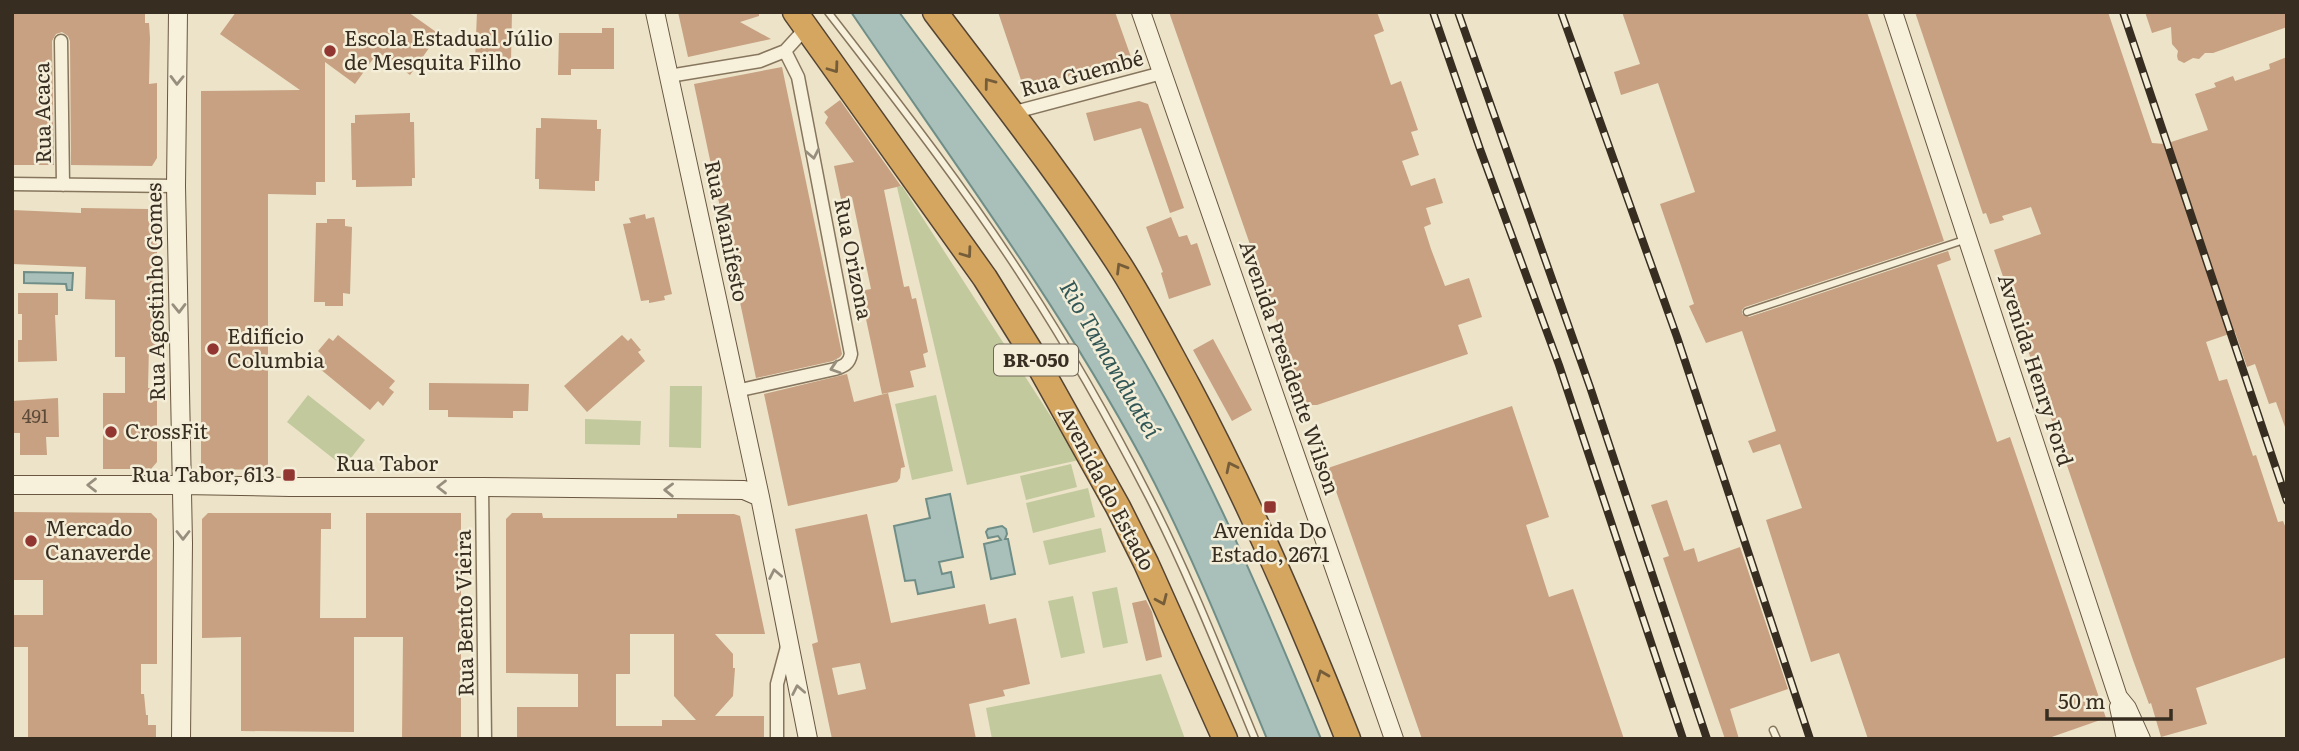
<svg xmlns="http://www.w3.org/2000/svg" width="2299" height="751" font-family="Literata,serif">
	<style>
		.green { fill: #c2c99d }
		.water { fill: #a9c0ba; stroke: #708e88; stroke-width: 2 }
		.building { fill: #c7a181; fill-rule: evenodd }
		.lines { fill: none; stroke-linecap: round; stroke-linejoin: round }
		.lane-casing { stroke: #87765e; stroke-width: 9 }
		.street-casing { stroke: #87765e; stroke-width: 15 }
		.secondary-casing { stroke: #695741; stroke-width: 20 }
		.highway-casing { stroke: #554432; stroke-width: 27 }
		.lane { stroke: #f7f0db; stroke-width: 6 }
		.street { stroke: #f7f0db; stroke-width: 12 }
		.secondary { stroke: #f7f0db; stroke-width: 18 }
		.highway { stroke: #d4a660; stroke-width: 24 }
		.rail-casing { stroke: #382d21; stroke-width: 8 }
		.rail { stroke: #f4edd7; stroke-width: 5; stroke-dasharray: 16; stroke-linecap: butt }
		.oneway { stroke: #765d3a }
		.oneway2 { stroke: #988e7e }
		.poi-dot { fill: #923632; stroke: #f4edd7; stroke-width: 2.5 }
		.labels { text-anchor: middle; stroke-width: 5; stroke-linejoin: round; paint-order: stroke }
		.number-label { font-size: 18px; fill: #5c4a39 }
		.shield { fill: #f4edd7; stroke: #706758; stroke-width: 2 }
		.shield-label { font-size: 19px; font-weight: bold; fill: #382d21 }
		.poi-label { font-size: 21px; fill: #382d21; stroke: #f4edd7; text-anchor: start }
		.street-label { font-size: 21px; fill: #382d21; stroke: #f4edd7 }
		.water-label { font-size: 23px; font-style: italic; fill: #315756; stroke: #f4edd7 }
	</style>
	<rect width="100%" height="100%" fill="#ece3c8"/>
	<path class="green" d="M902,186L1079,460L967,485L897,187Z
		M670,386H702L701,448L669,447Z
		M308,395L365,440L344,467L287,422Z
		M936,395L953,471L912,480L895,404Z
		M585,419L641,421L640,445L585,444Z
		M1071,464L1077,487L1026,500L1020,476Z
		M1088,488L1095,517L1033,533L1026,503Z
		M1101,528L1106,552L1049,565L1043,541Z
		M1117,587L1128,643L1103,648L1092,592Z
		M1073,596L1085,653L1061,658L1048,601Z
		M1161,674L1185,739H992L986,708Z"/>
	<path class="water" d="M851,12H899C979,120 1063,226 1132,341C1208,468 1265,603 1321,739H1267C1228,645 1190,549 1142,459C1057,302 951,159 851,12Z
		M24,272L73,273L72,290H67L66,284L24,283Z
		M950,494L963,557L939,562L942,574L951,572L954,587L918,594L915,580L905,581L894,526L930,518L926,499Z
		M1002,526L1006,529L1007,534L1005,539H1008L1015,574L991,579L984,544L1001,540L998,536L988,538L986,532L988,529Z"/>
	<path class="building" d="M12,12H145V23H149L150,38L149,84L157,83V158L152,166L71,165L70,41L68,36L62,32L56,34L52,41L54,165H12Z
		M236,12H408L439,34L410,75L378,52L355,84L325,62V182H316V195L268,194V469L201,470V91L300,90L220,34Z
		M477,12H512L511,61H475Z
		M678,12H759V16L740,22L771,39L688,57Z
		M998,12H1115L1131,57L1127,64L1023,86Z
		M1169,12H1377L1384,31L1374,35L1391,85L1401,81L1418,130L1411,132L1419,155L1402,161L1411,186L1435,178L1443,203L1426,208L1431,224L1424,227L1431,249L1445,286L1469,278L1482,317L1458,325L1468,354L1317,405H1306Z
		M1622,12H1867L1944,241L1745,307L1742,310V314L1749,317L1948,251L1951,260L1937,265L1997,442L2010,437L2106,718L2046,739H1868L1839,653L1811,662L1766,520L1802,508L1780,444L1753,453L1748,441L1776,431L1742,331L1706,343L1689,306L1694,304L1660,204L1695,192L1658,83L1621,95L1614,72L1640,64Z
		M1915,12H2108L2152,143L2165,144L2208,130L2195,94L2216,87L2214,83L2233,76L2235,81L2270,69L2269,64L2287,57V426L2285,427L2276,402L2269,404L2255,364L2247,367L2235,332L2206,342L2219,381L2227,379L2253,456L2256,455L2278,522L2283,521L2287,531V657L2196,688L2207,724L2161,737L2151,703L2149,704L2133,660L1994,250L2041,234L2031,207L2002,216L2004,220L1990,224L1986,213L1983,214Z
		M2145,12H2287V27L2213,53H2205L2199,59L2193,58L2184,63L2178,60L2177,56L2178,51L2172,44L2171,27L2152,33Z
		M602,28H614V69H571V75H558L559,33H602Z
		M782,67L842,354L840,357L833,361L756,378L694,84Z
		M840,100L901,186L884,190L904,287L909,286L912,299L916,298L928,352L923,354L926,367L910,371L914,387L882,394L860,291L871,289L852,197L841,199L834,166L854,162L825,123L828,117L824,112Z
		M1139,101L1148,104L1184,208L1170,213L1141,128L1094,141L1086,113Z
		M410,113V122H414L415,178H412V186L356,187V180H352L351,123H355V115Z
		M541,118L597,120V129H601L599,181H595V191L539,189V179H535L536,128H541Z
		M81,208L148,209V221H157V347H149L148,388H157V462L151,469H103V393H125V357H115V300L85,299L86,267L12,264V210L81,213Z
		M645,214L646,219L654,217L672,294L664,296L665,300L649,303V300L641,301L623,224L631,223L629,218Z
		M1171,217L1179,237L1187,235L1191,245L1197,243L1211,285L1169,299L1161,273L1163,272L1146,227Z
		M327,219H345V226L352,227L350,294L343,293V306H325V302H314L316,223H327Z
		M18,293H58V315H55L57,361L18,362V340H22V314H18Z
		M338,335L395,381L389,388L394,392L383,406L378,401L370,410L314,364L322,355L318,351L329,338L333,341Z
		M622,335L628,341L631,338L641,350L638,352L645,361L587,412L564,386Z
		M1213,339L1252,410L1232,421L1193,350Z
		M847,374L854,402L888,393L905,467L901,468L900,478L897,482L788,506L764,394Z
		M429,383L529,384L528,411H513V418L448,417V410H429Z
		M58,398L59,437H46L47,455H20V433H12V401Z
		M1512,406L1549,517L1526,525L1549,597L1573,589L1624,739H1422L1328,468Z
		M1667,500L1684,551L1694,548L1698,562L1740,547L1788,689L1730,709L1739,739H1725L1663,558L1669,556L1651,505Z
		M12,512L151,513L157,519V664H141V694H144L146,715H148V725H156V739H28V647H12V615H43V580H12Z
		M208,513H331V529H321L320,618H366V513H461V739H402L403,637H354V732L241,731V637L202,638V519Z
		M512,513H542L543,518H677V514H734L740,516L765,634H715L733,654V668H735L733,696L715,716H764V739H517V707H578V674L506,673V519ZM630,634H674V696L696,720H662V726H616V674H630Z
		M867,514L891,623L985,604L989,624L1016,618L1030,684L1003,690L1005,696L969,704L976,739H832L812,644L818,642L795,529ZM860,663L866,689L838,695L832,668Z
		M1146,600L1152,612L1162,657L1146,661L1132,603Z"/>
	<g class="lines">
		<g class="lane-casing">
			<path id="lane" d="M828,12C896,100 965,188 1025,281C1070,350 1111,423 1149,497C1189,575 1221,657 1255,739
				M1747,312L1964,240
				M1773,730L1777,739"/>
		</g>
		<g class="street-casing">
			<path id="street" d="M61,41L63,185
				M669,76L760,61L785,51L806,28
				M1011,113L1162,73
				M12,184L176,186
				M736,391L835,369C844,366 849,364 851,354L798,77L785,51
				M482,487L485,739
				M777,739V684L788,643"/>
		</g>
		<g class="secondary-casing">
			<path id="secondary" d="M178,12L176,186L183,543L181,739
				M655,12L760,497L808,739
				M1141,12L1394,739
				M1893,12L2118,697L2127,708L2141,739
				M12,485H182L290,487H482L744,490L760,497
				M2119,707L2126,739"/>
		</g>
		<g class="highway-casing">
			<path id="highway" d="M795,12L985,278L1033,355L1118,507L1146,563L1225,739
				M935,12C997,94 1061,175 1117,261C1143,301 1165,344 1188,386C1249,500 1300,618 1348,739"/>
		</g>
		<use href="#lane" class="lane"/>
		<use href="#street" class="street"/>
		<use href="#secondary" class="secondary"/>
		<use href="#highway" class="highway"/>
		<g class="rail-casing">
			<path id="rail" d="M1433,12L1480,149L1559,365L1683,739
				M1458,12L1590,387L1707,739
				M1561,12L1677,337L1810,739
				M2123,12L2287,501"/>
		</g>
		<use href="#rail" class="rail"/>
	</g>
	<defs><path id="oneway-chevron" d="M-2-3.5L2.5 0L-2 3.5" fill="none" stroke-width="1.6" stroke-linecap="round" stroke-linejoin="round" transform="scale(1.75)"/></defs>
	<g class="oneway">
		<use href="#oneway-chevron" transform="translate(834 68) rotate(54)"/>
		<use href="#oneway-chevron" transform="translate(989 83) rotate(-127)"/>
		<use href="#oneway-chevron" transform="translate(967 253) rotate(54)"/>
		<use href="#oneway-chevron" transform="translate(1121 268) rotate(-121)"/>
		<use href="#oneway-chevron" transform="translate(1231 467) rotate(-116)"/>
		<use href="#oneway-chevron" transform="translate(1162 600) rotate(66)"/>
		<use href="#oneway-chevron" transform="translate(1322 675) rotate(-112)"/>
	</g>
	<g class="oneway2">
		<use href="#oneway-chevron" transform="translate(177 80) rotate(91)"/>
		<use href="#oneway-chevron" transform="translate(813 154) rotate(79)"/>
		<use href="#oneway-chevron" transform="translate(179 308) rotate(89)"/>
		<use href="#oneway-chevron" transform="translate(835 368) rotate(162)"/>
		<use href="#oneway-chevron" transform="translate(92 485) rotate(180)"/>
		<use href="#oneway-chevron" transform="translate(442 487) rotate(180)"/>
		<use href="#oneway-chevron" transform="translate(669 490) rotate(-179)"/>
		<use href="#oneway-chevron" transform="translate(183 535) rotate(90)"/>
		<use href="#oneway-chevron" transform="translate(775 574) rotate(-101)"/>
		<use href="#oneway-chevron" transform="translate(798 690) rotate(-101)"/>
	</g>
	<g class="poi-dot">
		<circle cx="330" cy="51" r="7"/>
		<circle cx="213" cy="349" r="7"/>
		<circle cx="111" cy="432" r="7"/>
		<rect x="282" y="468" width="14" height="14" rx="3.5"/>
		<rect x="1263" y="500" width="14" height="14" rx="3.5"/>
		<circle cx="31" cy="541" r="7"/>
	</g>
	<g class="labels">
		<g class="number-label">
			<text x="35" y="423">491</text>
		</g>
		<rect class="shield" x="994" y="344.5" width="84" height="31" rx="5"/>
		<g class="shield-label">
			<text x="1036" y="367">BR-050</text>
		</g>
		<g class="poi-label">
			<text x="344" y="46">Escola Estadual Júlio<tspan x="344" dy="24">de Mesquita Filho</tspan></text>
			<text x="227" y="344">Edifício<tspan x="227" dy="24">Columbia</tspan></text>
			<text x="125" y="439">CrossFit</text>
			<text x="275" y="482" text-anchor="end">Rua Tabor, 613</text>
			<text x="45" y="536">Mercado<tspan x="45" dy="24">Canaverde</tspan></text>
			<text x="1270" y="538" text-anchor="middle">Avenida Do<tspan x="1270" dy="24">Estado, 2671</tspan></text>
		</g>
		<g class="street-label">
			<text transform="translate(1082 74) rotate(-15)" y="7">Rua Guembé</text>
			<text transform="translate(43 113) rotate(-91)" y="7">Rua Acaca</text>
			<text transform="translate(726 231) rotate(78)" y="7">Rua Manifesto</text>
			<text transform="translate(853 259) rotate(79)" y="7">Rua Orizona</text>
			<text transform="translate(156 292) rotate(-91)" y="7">Rua Agostinho Gomes</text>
			<text transform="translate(1289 368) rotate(71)" y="7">Avenida Presidente Wilson</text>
			<text transform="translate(2035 370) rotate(72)" y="7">Avenida Henry Ford</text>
			<text x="387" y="471">Rua Tabor</text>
			<text transform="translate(1106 489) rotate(62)" y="7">Avenida do Estado</text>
			<text transform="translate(465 613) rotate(-91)" y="7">Rua Bento Vieira</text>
		</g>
		<g class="water-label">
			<text transform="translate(1110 359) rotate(60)" y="8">Rio Tamanduateí</text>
		</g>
	</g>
	<rect width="2299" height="751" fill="none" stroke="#382d21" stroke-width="28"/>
	<path d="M2047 709v10h124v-10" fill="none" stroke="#382d21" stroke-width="3.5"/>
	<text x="2058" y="709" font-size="21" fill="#382d21" stroke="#f4edd7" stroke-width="5" paint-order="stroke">50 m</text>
</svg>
